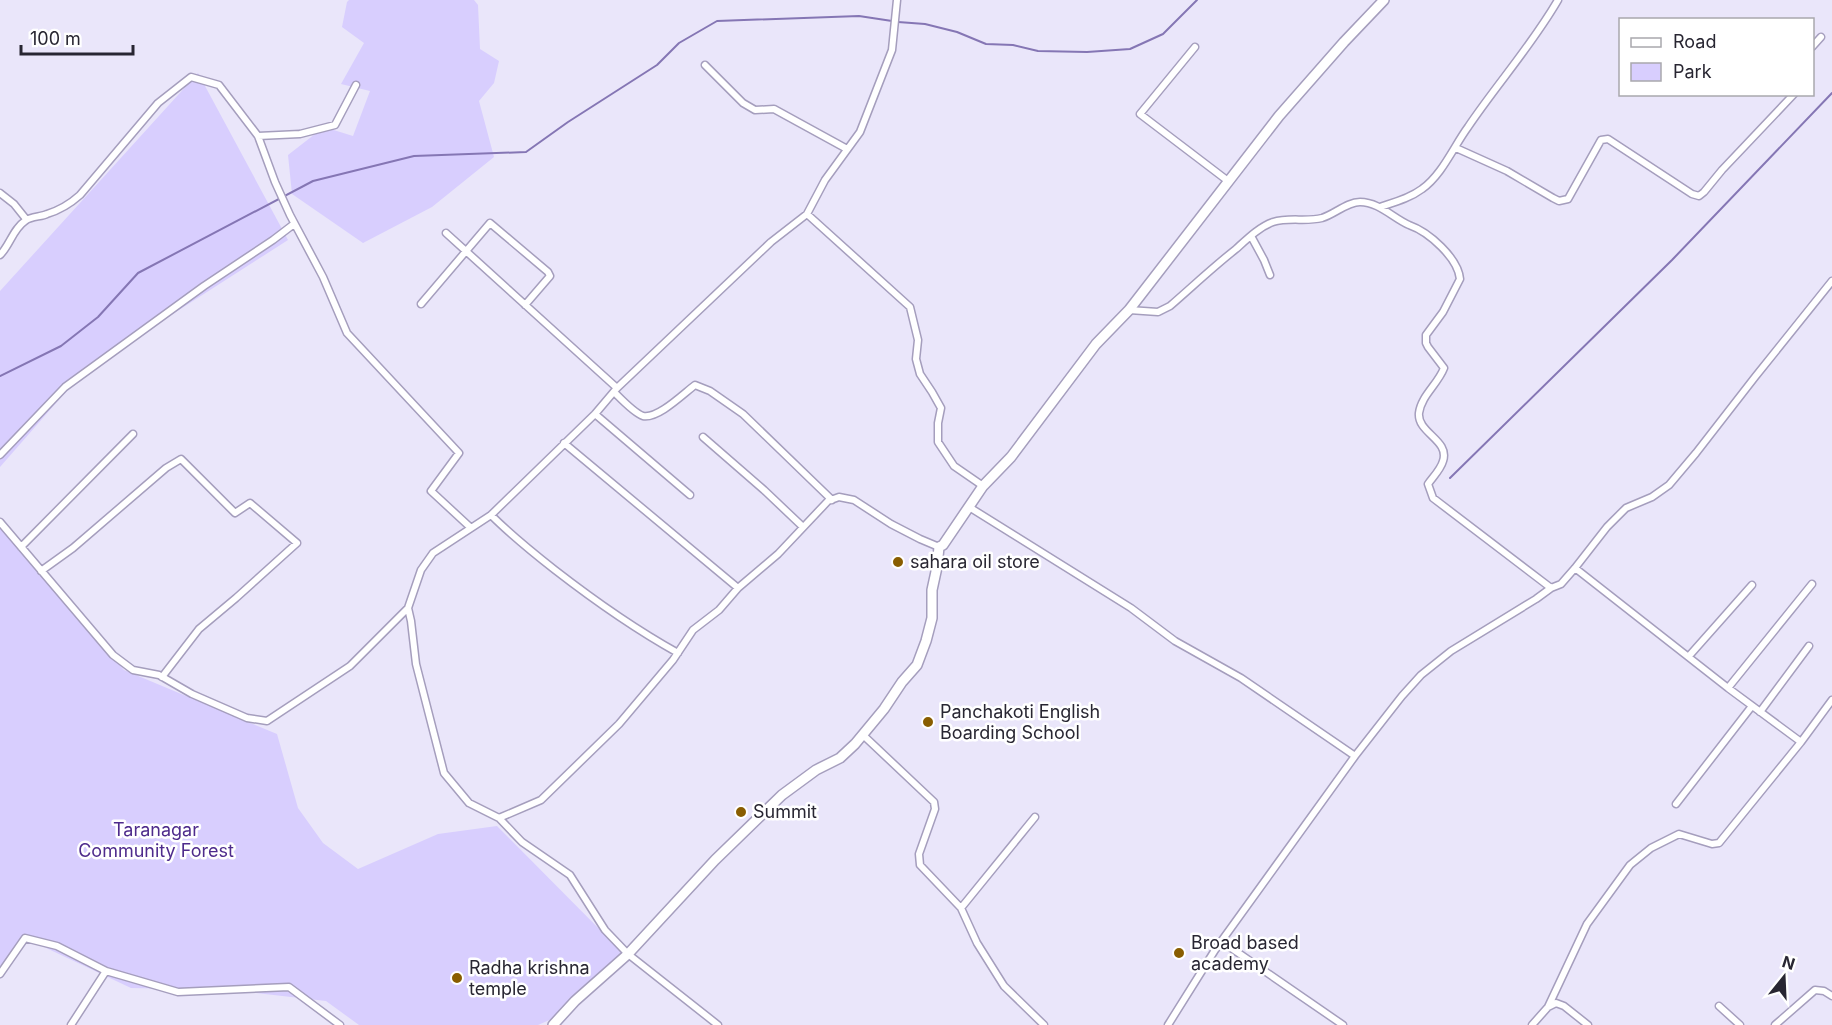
<svg xmlns="http://www.w3.org/2000/svg" width="1832" height="1025" font-family="Inter,sans-serif">
	<style>
		.green { fill: #d8cefe }
		.lines { fill: none; stroke-linecap: round; stroke-linejoin: round }
		.stream { stroke: #8576b4; stroke-width: 2 }
		.street-casing { stroke: #a59ebd; stroke-width: 9 }
		.secondary-casing { stroke: #a59ebd; stroke-width: 12 }
		.street { stroke: #fff; stroke-width: 6 }
		.secondary { stroke: #fff; stroke-width: 9 }
		.poi-dot { fill: #895d00; stroke: #fff; stroke-width: 2 }
		.labels { text-anchor: middle; stroke-width: 5; stroke-linejoin: round; paint-order: stroke }
		.poi-label { font-size: 18px; fill: #282632; stroke: #fff; text-anchor: start }
		.park-label { font-size: 18px; fill: #4e2b8c; stroke: #fff }
	</style>
	<rect width="100%" height="100%" fill="#eae6fa"/>
	<path class="green" d="M349,0H474L478,5L480,49L499,61L494,83L479,101L494,157L432,207L363,243L292,194L288,155L324,127L353,136L370,91L341,84L364,43L342,27L347,2Z
		M198,73L288,240L84,371L0,467V291Z
		M0,527L124,670L277,734L298,808L323,843L358,869L438,834L497,826L626,956L570,1011L538,1025H359L326,1001L229,990L131,988L25,938L0,966Z"/>
	<g class="lines">
		<path class="stream" d="M898,22L925,24L957,32L986,44L1013,45L1038,51L1087,52L1130,49L1163,34L1197,0
			M0,376L61,346L98,317L138,273L313,181L414,156L526,152L568,122L657,65L679,43L717,21L859,16L892,21
			M1450,478L1672,260L1832,93"/>
		<g class="street-casing">
			<path id="street" d="M1195,47L1140,114L1228,181
				M1812,47L1821,37
				M705,65L743,103L755,110L774,109L847,149
				M258,136L300,134L335,125L356,85
				M1456,148L1507,171L1553,198L1559,201L1568,199L1601,140L1608,139L1692,194L1699,196L1704,192L1722,170L1794,94
				M0,193L14,204L26,219
				M1380,207C1395,202 1410,198 1422,189C1442,175 1454,146 1468,127C1497,84 1532,45 1558,0
				M807,214L910,307L918,340L916,359L920,374L932,392L941,408L938,423V442L954,466L983,486
				M446,233L617,388
				M1251,236L1264,260L1270,275
				M0,255C10,245 13,229 25,221C31,216 41,217 47,214C60,210 70,204 80,195L158,103L191,77L219,85L258,136L275,182L290,215L323,277L347,333L459,453L431,491L471,528
				M421,304L490,223L548,272L550,276L525,305
				M1129,310L1158,312L1170,306C1192,287 1213,267 1236,249C1247,239 1259,227 1273,222C1289,217 1306,222 1322,218C1335,214 1347,202 1360,202C1379,202 1393,218 1409,225C1429,232 1458,258 1460,279L1443,312L1426,335V343L1428,347L1444,368C1438,384 1421,396 1419,413C1417,433 1450,440 1443,461C1441,469 1433,477 1428,484L1433,498L1551,588
				M614,392C621,399 634,413 643,416C658,419 683,394 695,385L710,391L743,414L832,500
				M595,414L690,495
				M703,437L764,490L803,527
				M564,443L738,588
				M0,455L65,387L204,286L273,240L294,224
				M969,507L1131,608L1175,641L1241,678L1355,756
				M491,515C511,535 532,552 555,570C595,601 633,628 678,653
				M0,522L113,655L133,670L159,675L192,694L247,718L267,721L350,666L408,608
				M21,547L133,434
				M1575,568L1728,688L1801,742
				M41,571L73,548L166,468L181,459L235,513L250,503L297,543L236,598L199,629L162,677
				M1689,656L1752,585
				M1728,688L1812,584
				M1760,712L1809,646
				M863,735L934,802L935,809L919,854L920,865L961,908L977,943L1004,986L1044,1025
				M1676,804L1752,706
				M499,818L541,800L619,724L673,660L693,630L719,610L738,588L778,554L828,501L839,497L854,500L891,524L920,539L939,547
				M961,908L1035,817
				M1221,941L1343,1025
				M0,974L25,938L57,946L106,971L178,992L289,987L340,1025
				M1719,1006L1740,1025
				M1548,1007L1587,924L1630,865L1651,848L1679,834L1712,844L1719,843L1801,742L1832,700
				M71,1025L106,971
				M718,1025L628,954L605,930L570,875L522,842L499,818L469,803L444,773L416,664L411,621L408,608L421,570L433,553L491,515L595,414L617,388L771,242L807,214L825,180L860,132L892,50L897,0
				M1168,1025L1215,950L1355,756L1402,696L1421,675L1451,651L1536,599L1551,588L1561,584L1575,568L1607,527L1626,508L1652,497L1669,485L1696,453L1755,377L1832,281
				M1532,1025L1548,1007L1556,1003L1564,1006L1588,1025
				M1775,1025L1815,990L1824,991L1832,996"/>
		</g>
		<g class="secondary-casing">
			<path id="secondary" d="M553,1025L575,1001L628,954L715,860L782,795L816,770L840,758L855,744L884,709L902,682L917,665L926,641L932,618V590L937,567L939,547L943,545L983,486L1011,457L1096,344L1129,310L1279,116L1344,42L1384,0"/>
		</g>
		<use href="#street" class="street"/>
		<use href="#secondary" class="secondary"/>
	</g>
	<g class="poi-dot">
		<circle cx="898" cy="562" r="6"/>
		<circle cx="928" cy="722" r="6"/>
		<circle cx="741" cy="812" r="6"/>
		<circle cx="1179" cy="953" r="6"/>
		<circle cx="457" cy="978" r="6"/>
	</g>
	<g class="labels">
		<g class="poi-label">
			<text x="910" y="568">sahara oil store</text>
			<text x="940" y="718">Panchakoti English<tspan x="940" dy="21">Boarding School</tspan></text>
			<text x="753" y="818">Summit</text>
			<text x="1191" y="949">Broad based<tspan x="1191" dy="21">academy</tspan></text>
			<text x="469" y="974">Radha krishna<tspan x="469" dy="21">temple</tspan></text>
		</g>
		<g class="park-label">
			<text x="156" y="836">Taranagar<tspan x="156" dy="21">Community Forest</tspan></text>
		</g>
	</g>
	<rect x="1619" y="18" width="195" height="78" fill="#ffffff" stroke="#a9a8ad" stroke-width="1.5"/>
	<rect x="1631" y="38" width="30" height="9" fill="#ffffff" stroke="#a9a8ad" stroke-width="1.5"/>
	<text x="1673" y="48" font-size="18" fill="#282632">Road</text>
	<rect x="1631" y="63" width="30" height="18" fill="#d8cefe" stroke="#a9a8ad" stroke-width="1.5"/>
	<text x="1673" y="78" font-size="18" fill="#282632">Park</text>
	<g transform="translate(1784 977) rotate(18)" stroke="#ffffff" stroke-width="4.5" paint-order="stroke">
	<path d="M0-4.5L10 22L0 15L-10 22Z" fill="#282632"/>
	<text y="-9" font-size="16" font-weight="bold" text-anchor="middle" fill="#282632">N</text>
	</g>
	<path d="M21 45v9h112v-9" fill="none" stroke="#282632" stroke-width="3"/>
	<text x="30" y="45" font-size="18" fill="#282632" stroke="#ffffff" stroke-width="4.5" paint-order="stroke">100 m</text>
</svg>
